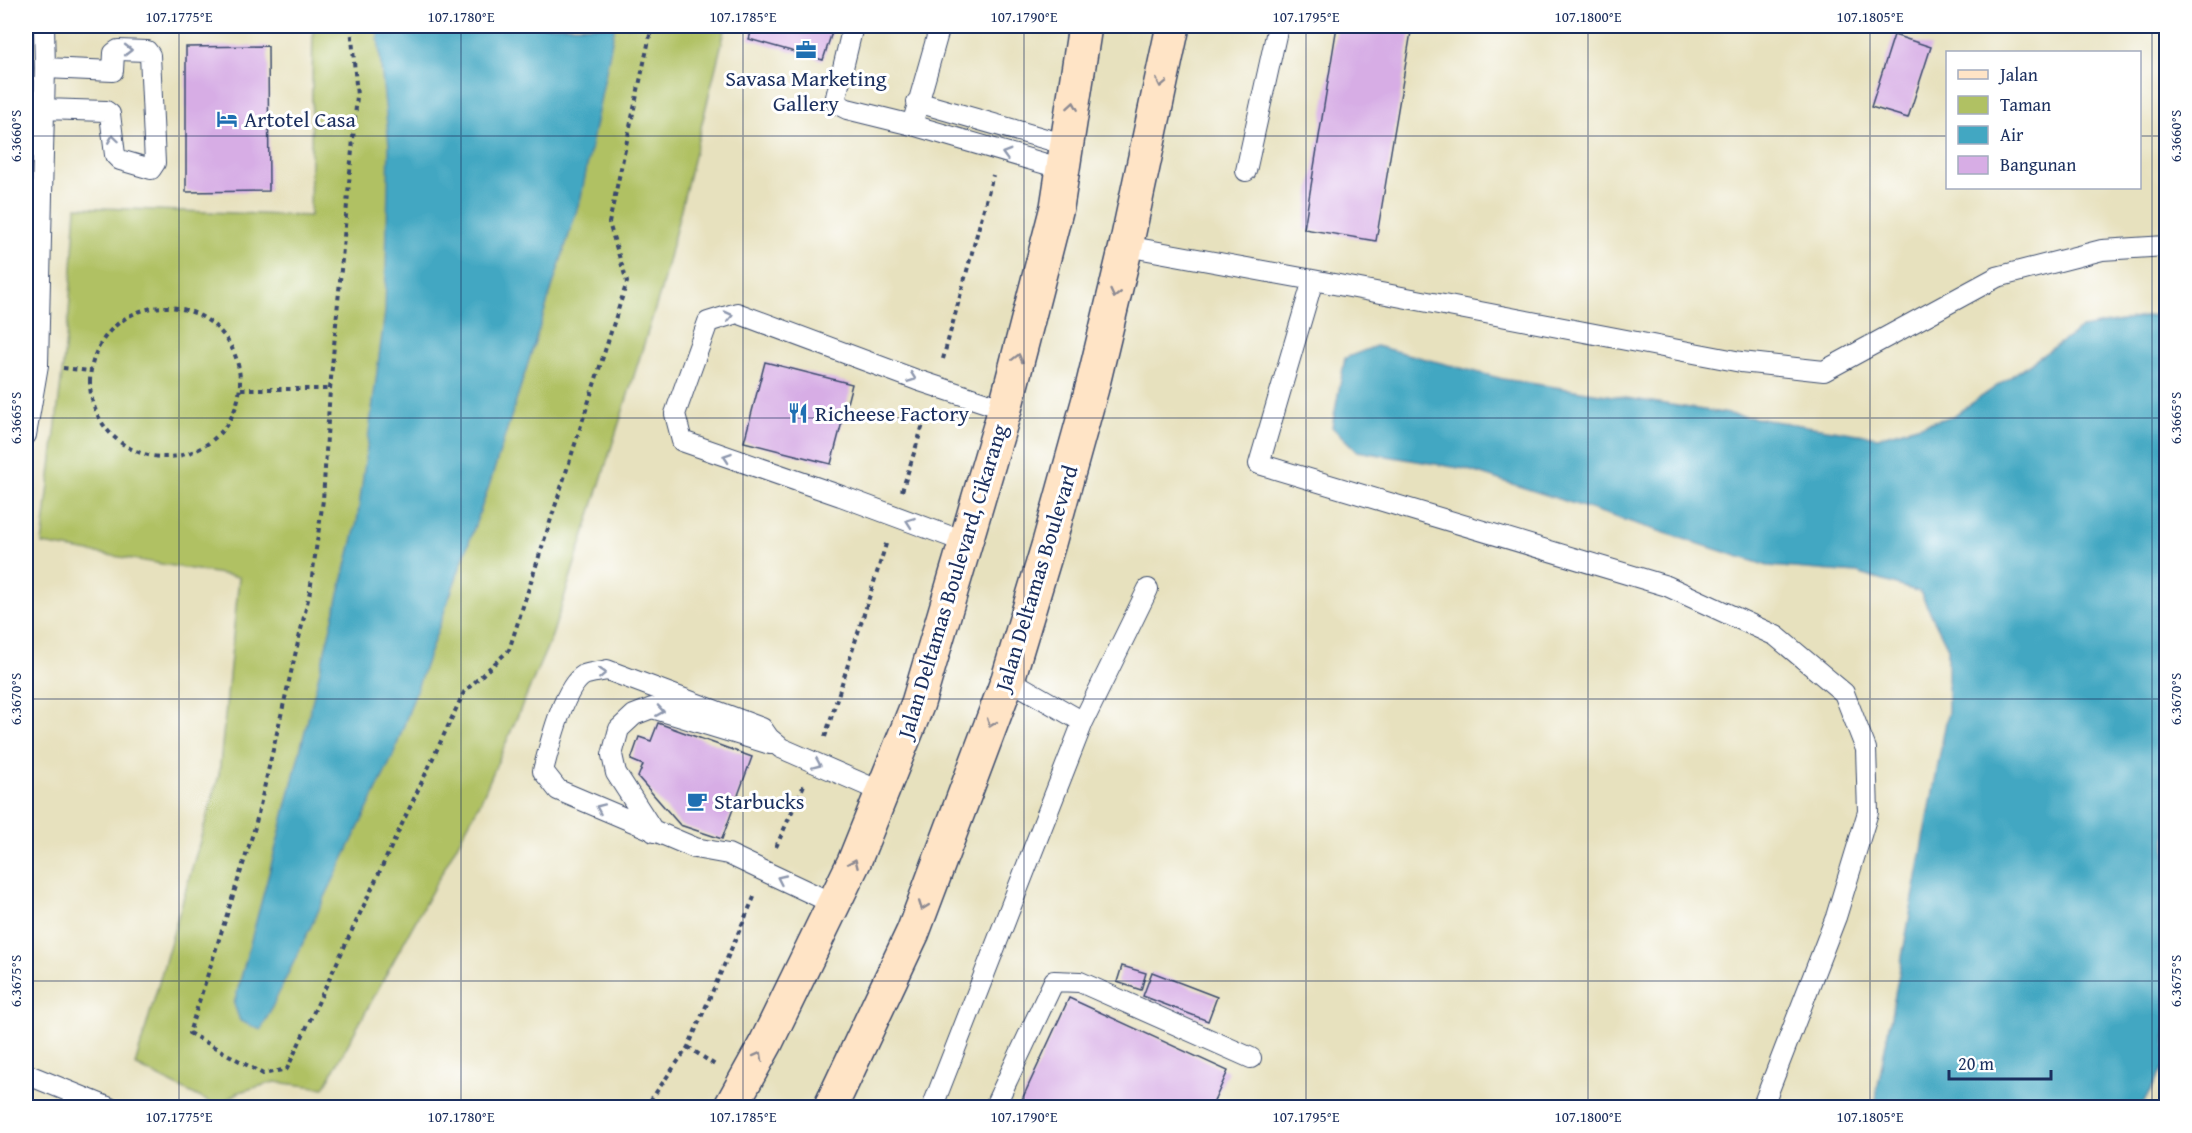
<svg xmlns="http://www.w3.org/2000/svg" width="2192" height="1133" font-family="'Gentium Book Plus',serif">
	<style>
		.green { fill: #b0c163; stroke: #667860; stroke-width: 1.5 }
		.water { fill: #42a7c2; stroke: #2e6b90; stroke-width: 1.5 }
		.building { fill: #d7ade5 }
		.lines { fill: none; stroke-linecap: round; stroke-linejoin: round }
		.lane-casing { stroke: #3a4a6c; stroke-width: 22 }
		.secondary-casing { stroke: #3a4a6c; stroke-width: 36 }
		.path { stroke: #3a4a6c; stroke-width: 4; stroke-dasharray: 4.5 4.5; stroke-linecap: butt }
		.lane { stroke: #fff; stroke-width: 20 }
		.secondary { stroke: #ffe4c6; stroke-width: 33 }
		.oneway { stroke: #8d97ae }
		.oneway2 { stroke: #8d8a92 }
		.ticks { fill: none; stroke: #1b2f5e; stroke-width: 1.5; stroke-opacity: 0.45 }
		.labels { text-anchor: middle; stroke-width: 6; stroke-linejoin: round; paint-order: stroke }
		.poi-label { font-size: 22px; fill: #1b2f5e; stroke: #fff; text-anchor: start }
		.street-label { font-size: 22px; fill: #1b2f5e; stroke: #fff }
		.neatline { fill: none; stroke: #1b2f5e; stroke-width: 2 }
		.ticks-label { font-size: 15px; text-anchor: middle; fill: #1b2f5e }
	</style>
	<rect width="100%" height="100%" fill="#fff"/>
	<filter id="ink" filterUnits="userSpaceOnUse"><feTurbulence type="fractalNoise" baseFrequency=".0167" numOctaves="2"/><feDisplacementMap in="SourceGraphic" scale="12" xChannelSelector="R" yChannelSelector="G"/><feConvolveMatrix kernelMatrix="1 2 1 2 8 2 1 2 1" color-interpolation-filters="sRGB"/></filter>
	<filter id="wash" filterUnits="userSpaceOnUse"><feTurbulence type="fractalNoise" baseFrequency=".008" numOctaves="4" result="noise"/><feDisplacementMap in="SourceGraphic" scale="24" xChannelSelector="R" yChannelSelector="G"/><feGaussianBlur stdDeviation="1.35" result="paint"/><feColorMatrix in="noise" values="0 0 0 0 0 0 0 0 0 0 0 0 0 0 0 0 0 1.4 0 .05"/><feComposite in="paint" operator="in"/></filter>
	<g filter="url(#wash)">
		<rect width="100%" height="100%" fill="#e7e1be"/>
		<path class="green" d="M313,26H726L661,290L552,636L480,803L324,1088L275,1082L239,1092L217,1106L135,1065L219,775L239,577L42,544L69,313L76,207L310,216Z"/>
		<path class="water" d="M377,26H615L581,197L489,486L393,756L261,1030L240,1021L234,1004L277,843L357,522L385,312L389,145Z
			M2166,313V1064L2141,1107H1874L1948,711V648L1920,592L1857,573L1768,566L1465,469L1357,451L1332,427L1345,358L1376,346L1503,379L1878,437L1953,416L2082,328Z"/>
		<g id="blocks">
			<path class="building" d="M753,26H834L823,60L749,39Z
				M1337,26H1412L1376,241L1304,229Z
				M1894,35L1931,47L1908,118L1871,107Z
				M268,46L269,191L186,192V47Z
				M765,362L852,384L831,464L744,442Z
				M658,723L752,757L722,839L680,825L638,777L643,765L631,760L639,737L651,741Z
				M1122,966L1146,973L1141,990L1117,982Z
				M1152,972L1217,997L1208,1021L1143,996Z
				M1069,998L1228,1071L1211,1108H1018Z"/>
		</g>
	</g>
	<g filter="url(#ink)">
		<use href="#blocks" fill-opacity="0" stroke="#3a4a6c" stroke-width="1.5"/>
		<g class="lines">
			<g class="lane-casing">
				<path id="lane" d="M853,26L836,97L837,104L847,109L912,125L940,26
					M917,102L1067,145
					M44,109L106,111L110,114L115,155L120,160L151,169L155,163L150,55L147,51L118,50L114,53L113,71L45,68
					M912,125L1063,169
					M1246,171L1278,26
					M1126,246L1313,280L1741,362L1824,371L1997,277L2102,250L2166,246
					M1313,280L1259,464L1667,586L1776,636L1844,693L1866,749L1868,812L1836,917L1762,1108
					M26,435L38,365L45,68L44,26
					M965,542L841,496L682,441L675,414L708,322L737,313L917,380L1005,409
					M1083,722L1148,589
					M654,832L616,773L612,755L619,729L634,715L652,708L770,744
					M834,904L728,854L695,848L558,790L543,771C549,748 563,687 584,675C590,672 600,672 607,670L762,728L769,738L781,748L882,792
					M26,1074L110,1108
					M932,1108L1083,722L1008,679
					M994,1108L1054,981L1080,982L1251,1058"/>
			</g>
			<g class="secondary-casing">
				<path id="secondary" d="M730,1108L766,1043L854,862L918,703L1005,409L1057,207L1085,26
					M830,1108L913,932L1008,679L1049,543L1092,388L1126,246L1173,26"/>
			</g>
			<path class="path" d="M351,26L357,96L330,389L323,500L310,591L255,827L189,1033L263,1074L287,1069L464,692L509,650L627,282L609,223L652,26
				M90 382a75 75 0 1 1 150 0a75 75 0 1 1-150 0Z
				M943,359L993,175
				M63,368L89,371
				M241,389H330
				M902,491L927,412
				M825,737L887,541
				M776,847L804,785
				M688,1047L715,1065
				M645,1108L688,1047L755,895"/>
			<use href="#lane" class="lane"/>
			<use href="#secondary" class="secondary"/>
		</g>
		<defs><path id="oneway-chevron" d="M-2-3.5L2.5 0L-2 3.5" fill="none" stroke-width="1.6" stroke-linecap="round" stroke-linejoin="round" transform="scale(1.5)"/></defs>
		<g class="oneway">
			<use href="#oneway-chevron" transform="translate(128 50)"/>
			<use href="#oneway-chevron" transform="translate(113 139) rotate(-98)"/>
			<use href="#oneway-chevron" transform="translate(1006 154) rotate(-164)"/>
			<use href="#oneway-chevron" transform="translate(729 316) rotate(-13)"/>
			<use href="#oneway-chevron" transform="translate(912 378) rotate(20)"/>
			<use href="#oneway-chevron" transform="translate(727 457) rotate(-161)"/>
			<use href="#oneway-chevron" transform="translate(910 522) rotate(-160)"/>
			<use href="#oneway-chevron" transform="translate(602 673) rotate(-3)"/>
			<use href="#oneway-chevron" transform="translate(660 711) rotate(9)"/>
			<use href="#oneway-chevron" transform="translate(817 764) rotate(23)"/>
			<use href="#oneway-chevron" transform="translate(600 808) rotate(-156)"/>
			<use href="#oneway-chevron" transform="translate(781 879) rotate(-155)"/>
		</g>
		<g class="oneway2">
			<use href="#oneway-chevron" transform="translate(1161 83) rotate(102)"/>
			<use href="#oneway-chevron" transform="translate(1073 106) rotate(-81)"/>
			<use href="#oneway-chevron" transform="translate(1115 294) rotate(103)"/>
			<use href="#oneway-chevron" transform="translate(1018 358) rotate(-76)"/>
			<use href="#oneway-chevron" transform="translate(991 723) rotate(110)"/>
			<use href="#oneway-chevron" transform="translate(854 863) rotate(-66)"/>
			<use href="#oneway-chevron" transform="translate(923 906) rotate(110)"/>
			<use href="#oneway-chevron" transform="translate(759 1056) rotate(-61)"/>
		</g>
	</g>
	<path class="ticks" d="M179,26V1108M461,26V1108M743,26V1108M1024,26V1108M1306,26V1108M1588,26V1108M1870,26V1108M2152,26V1108M26,136H1948M2140,136H2166M26,418H2166M26,699H2166M26,981H2166"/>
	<defs>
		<g id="office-bare" transform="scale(1.62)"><path d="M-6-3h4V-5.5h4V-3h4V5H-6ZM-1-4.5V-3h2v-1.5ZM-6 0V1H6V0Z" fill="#1f6fb2" stroke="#fff" stroke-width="2.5" paint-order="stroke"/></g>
		<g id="hotel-bare" transform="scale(1.62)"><path d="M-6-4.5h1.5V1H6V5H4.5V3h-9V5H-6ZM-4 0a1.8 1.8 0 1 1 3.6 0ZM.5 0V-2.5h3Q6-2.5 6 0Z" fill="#1f6fb2" stroke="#fff" stroke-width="2.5" paint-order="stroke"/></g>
		<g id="restaurant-bare" transform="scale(1.62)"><path d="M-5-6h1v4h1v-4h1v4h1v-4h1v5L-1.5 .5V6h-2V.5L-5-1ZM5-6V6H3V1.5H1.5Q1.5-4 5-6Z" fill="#1f6fb2" stroke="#fff" stroke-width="2.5" paint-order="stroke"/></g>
		<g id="cafe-bare" transform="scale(1.62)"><path d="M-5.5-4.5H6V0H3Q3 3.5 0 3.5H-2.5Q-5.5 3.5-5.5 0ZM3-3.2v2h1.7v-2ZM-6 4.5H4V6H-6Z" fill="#1f6fb2" stroke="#fff" stroke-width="2.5" paint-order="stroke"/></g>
	</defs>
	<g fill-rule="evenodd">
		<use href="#office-bare" x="806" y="50"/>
		<use href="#hotel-bare" x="227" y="119"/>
		<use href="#restaurant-bare" x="798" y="413"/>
		<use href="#cafe-bare" x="697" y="801"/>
	</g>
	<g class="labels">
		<g class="poi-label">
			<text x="806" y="86" text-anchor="middle">Savasa Marketing<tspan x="806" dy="25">Gallery</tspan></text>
			<text x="244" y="127">Artotel Casa</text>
			<text x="815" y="421">Richeese Factory</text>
			<text x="714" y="809">Starbucks</text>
		</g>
		<g class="street-label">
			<text transform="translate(1036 578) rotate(-73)" y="8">Jalan Deltamas Boulevard</text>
			<text transform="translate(952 581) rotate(-73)" y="8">Jalan Deltamas Boulevard, Cikarang</text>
		</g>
	</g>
	<rect width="2192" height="1133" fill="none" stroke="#fff" stroke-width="66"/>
	<rect x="1946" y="51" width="195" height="138" fill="#ffffff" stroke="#a4acbf" stroke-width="1.5"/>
	<rect x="1958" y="70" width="30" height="9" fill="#ffe4c6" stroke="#a4acbf" stroke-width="1.5"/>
	<text x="2000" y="81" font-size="18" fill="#1b2f5e">Jalan</text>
	<rect x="1958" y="96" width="30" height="18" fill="#b0c163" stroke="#a4acbf" stroke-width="1.5"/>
	<text x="2000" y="111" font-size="18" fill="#1b2f5e">Taman</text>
	<rect x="1958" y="126" width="30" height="18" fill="#42a7c2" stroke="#a4acbf" stroke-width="1.5"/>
	<text x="2000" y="141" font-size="18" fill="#1b2f5e">Air</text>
	<rect x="1958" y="156" width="30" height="18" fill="#d7ade5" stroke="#a4acbf" stroke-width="1.5"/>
	<text x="2000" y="171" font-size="18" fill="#1b2f5e">Bangunan</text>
	<path d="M1949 1070v9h102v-9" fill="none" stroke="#1b2f5e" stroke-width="3"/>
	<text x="1958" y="1070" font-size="18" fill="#1b2f5e" stroke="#ffffff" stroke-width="4.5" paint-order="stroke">20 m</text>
	<rect x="33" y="33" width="2126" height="1067" class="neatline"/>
	<g class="ticks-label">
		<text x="179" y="22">107.1775°E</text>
		<text x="461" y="22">107.1780°E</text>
		<text x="743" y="22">107.1785°E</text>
		<text x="1024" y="22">107.1790°E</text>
		<text x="1306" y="22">107.1795°E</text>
		<text x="1588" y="22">107.1800°E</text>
		<text x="1870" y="22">107.1805°E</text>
		<text transform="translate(16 136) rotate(-90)" y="5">6.3660°S</text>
		<text transform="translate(2176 136) rotate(-90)" y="5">6.3660°S</text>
		<text transform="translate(16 418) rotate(-90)" y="5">6.3665°S</text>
		<text transform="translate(2176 418) rotate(-90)" y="5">6.3665°S</text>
		<text transform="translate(16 699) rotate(-90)" y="5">6.3670°S</text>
		<text transform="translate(2176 699) rotate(-90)" y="5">6.3670°S</text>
		<text transform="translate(16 981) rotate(-90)" y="5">6.3675°S</text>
		<text transform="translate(2176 981) rotate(-90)" y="5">6.3675°S</text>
		<text x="179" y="1122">107.1775°E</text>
		<text x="461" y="1122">107.1780°E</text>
		<text x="743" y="1122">107.1785°E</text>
		<text x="1024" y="1122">107.1790°E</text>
		<text x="1306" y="1122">107.1795°E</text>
		<text x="1588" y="1122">107.1800°E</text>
		<text x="1870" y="1122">107.1805°E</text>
	</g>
</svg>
